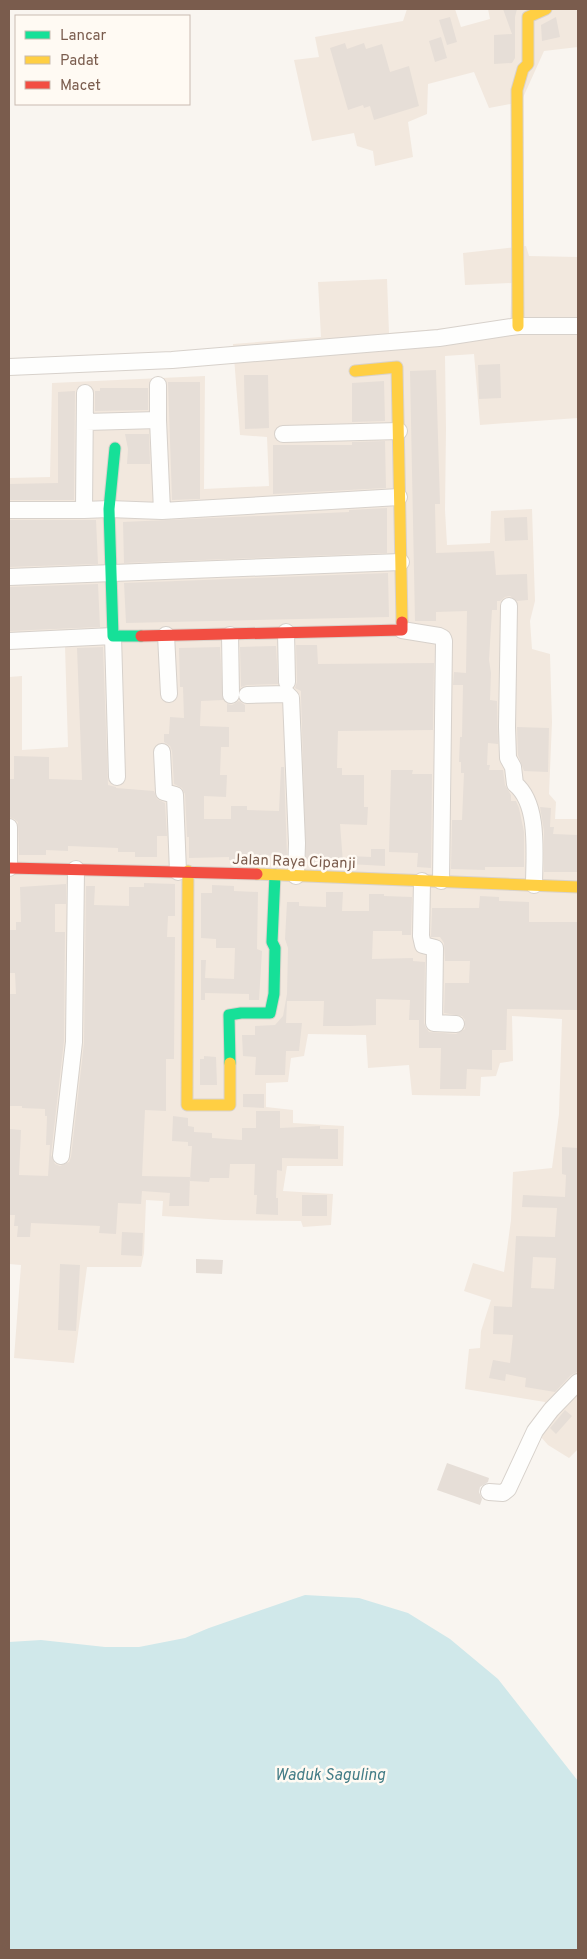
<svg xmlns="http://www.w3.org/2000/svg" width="587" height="1959" font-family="Overpass,sans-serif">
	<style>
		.residential { fill: #f2e8de }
		.water { fill: #d0e8ea }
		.building { fill: #e6ded7; fill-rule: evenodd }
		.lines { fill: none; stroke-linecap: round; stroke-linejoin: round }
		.street-casing { stroke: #d7d1cb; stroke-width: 18 }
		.fast-casing { stroke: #d9d2cb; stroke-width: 13 }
		.slow-casing { stroke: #d9d2cb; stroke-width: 13 }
		.jam-casing { stroke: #d9d2cb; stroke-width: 13 }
		.street { stroke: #fefefd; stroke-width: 16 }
		.fast { stroke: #16e098; stroke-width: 11 }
		.slow { stroke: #ffcf43; stroke-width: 11 }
		.jam { stroke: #f24e42; stroke-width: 11 }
		.labels { text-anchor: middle; stroke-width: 5; stroke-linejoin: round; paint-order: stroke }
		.street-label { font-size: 15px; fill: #7a5c4d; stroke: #fffaf3 }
		.water-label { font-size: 16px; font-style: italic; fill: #437c86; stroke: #fffaf3 }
	</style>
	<rect width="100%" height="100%" fill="#f9f5f0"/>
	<path class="residential" d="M407,9H455L461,27L490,19L488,9H578V47L544,51L521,102L489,108L474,72L428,84L427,114L408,122L413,157L375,166L373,151L357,146L354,133L312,141L294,60L319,57L315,37L403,21Z
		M526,246L529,256L578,257V418L480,425L474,354L445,356L446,429L445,510L447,545L490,543L491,511L532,509L535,601L530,621L532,649L550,654L552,722L549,794L556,802L555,819H578V1449L569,1458L548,1445L540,1436L545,1402L465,1389L469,1349L480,1348L481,1331L491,1300L464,1291L473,1263L504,1272L511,1220L513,1172L552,1168L559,1114L562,1019L512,1016L513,1061L500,1063L496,1076L481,1077L480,1096L412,1095L409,1065L368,1068L366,1035L308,1034L304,1056L291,1058L288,1082L266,1083V1107L293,1110V1123L344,1126L343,1166H287L283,1191L333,1194L331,1225L303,1227L301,1221L224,1220L162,1216L163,1201L146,1200L144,1253L141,1267H87L74,1363L14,1358L21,1265L9,1264V677L22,676V750L68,747L65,646L9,647V478L50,477L52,383L205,376L204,489L269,486L267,437L240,435L233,344L321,337L318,282L387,279L389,333L510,323L512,283L465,285L463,253Z"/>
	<path class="water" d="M305,1595L359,1598L408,1613L450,1639L498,1679L578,1781V1950H9V1642L41,1640L105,1647H139L185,1638L209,1628Z"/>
	<path class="building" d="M503,9H517L515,17V58L512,63L494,64V35L512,34Z
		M450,17L457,42L447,45L439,20Z
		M556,17L560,37L542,41L541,25Z
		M441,37L447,58L435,62L429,41Z
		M345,43L347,49L364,43L366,49L382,44L390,72L409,66L419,106L374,120L370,106L364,108L363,105L348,110L330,48Z
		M500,364L501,398L479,399L478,365Z
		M436,370L440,504H435L436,553L494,551L496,575L527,574L528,600L517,601L510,596L505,597L500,601H497V610H492L489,660L491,673L490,700L497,701L498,744L488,743L487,765H490L489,770H503L505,785L511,795V801H516L519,808L524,832V867H485V870L451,869L452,820H462L464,773H461V762H459L460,737H462L463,685H453L454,672L466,673L467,611L436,612V621H415L410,371Z
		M244,375H268L269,428L245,429Z
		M384,381L385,421L352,422V383Z
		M168,382H200V499L172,500Z
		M100,388H148V410L95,411V391H100Z
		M75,391L74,500H9V484L58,483V392Z
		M125,434H149L150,464H127L128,449Z
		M385,441L386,488L273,494V445H352V442Z
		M387,508V553L124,563L123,522L349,512V510Z
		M527,517L528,540L505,541L504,518Z
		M9,520H96L98,564L9,567Z
		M388,573L389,617L126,623L124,583Z
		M98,584L100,627L9,631V587Z
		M296,645H317L318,664L434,663L433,730L338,731L337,768H342V775H364V807H368L367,825L340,824L343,863H306L301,697V691L295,688L297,682Z
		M276,646L278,684L247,685L241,687L240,647Z
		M103,647L108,785L116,787V788L154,791L157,799L165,803L167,836H157V857H135V852H118V848L68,846V851L46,850V855H19L18,822L14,819L9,817V779H14V756L49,757V779L82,780L77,648Z
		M220,647L223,700L201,701L200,726L229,727V747H221L220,775H227L226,797L204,796V819H231V806H247V810L279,811L281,767H284L287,856L261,855L260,859L246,858V860H229V857L189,858V837H187L185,794L182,788L174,784L172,751L170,746L164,742V734H169L170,717L184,718L183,687H180L179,648Z
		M239,701L245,705V712H227V704L232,705Z
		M517,727L549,728L548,772L524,771L518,755Z
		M391,770H413L412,774H432L431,868L417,867L418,853L389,852Z
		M540,807L551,808L550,827H554L553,834L578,835V872H544V831Z
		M371,849H385V866L349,864L350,856L371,857Z
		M144,883L175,884V916H168L167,937H175L174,1059H166V1111L145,1110L142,1176L190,1177L189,1206H169L170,1193L142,1191L141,1204L118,1203L116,1234L99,1233L100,1226L31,1223L30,1237H17L18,1226H14L15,1215H9V1129L21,1130L19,1175L48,1176L50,1145H46L47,1116H45V1109L22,1108V1106H9L10,1035H9V994H16L15,973H9V930H16V922H21L20,887L66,884V904H55V932H65L64,1041L51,1155L55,1164L60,1166L69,1162L71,1157L84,1043L86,886H95L94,905L129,906V887H144Z
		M212,885L234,886V891L258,892L257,949L262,951L259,1000H249V994L205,993V1000H201V960H206L205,978L234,979L235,948H216V939L201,938V893H212Z
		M326,892H343L342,911H369V894H384V896L412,897L411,935H402V931H373L372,959L413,958V961L425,962L424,1023L426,1028L429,1032L456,1034L465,1029V1020L462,1016L444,1013L445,983H469L470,961H445L444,943L440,937H431L432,908H479L480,896L499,897V901L529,902V922H578V1010L507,1009L506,1050H492V1070L467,1069L466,1089H440L441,1048H419V1020H409L410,1000L376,999V1025L350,1026H323L324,1001H287L286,1023H302L299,1051H286L285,1075H255L256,1057L243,1056L242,1035H255V1026L275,1025L283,1016L287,994L288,948L285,939L287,902H299V906L326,907Z
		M204,1056L216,1057L217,1085H200V1059H204Z
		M243,1094H264V1108L243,1107Z
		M256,1111H280V1128L320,1126V1129H338V1159L282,1158V1171L277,1170L276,1198H278V1215L256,1214L257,1195H254L255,1164H230L229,1178H210L209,1182L190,1181L192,1146H188V1142L172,1141L173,1116L188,1118V1126L194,1127V1132L212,1133V1138L242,1140V1128H256Z
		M562,1147L578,1148V1366L577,1372L571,1375L555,1392L525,1387L526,1378L506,1374L505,1381L489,1378L493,1360L510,1363L513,1335L493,1334L494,1306L512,1307L516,1236L555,1237L557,1208L522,1207L523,1195L565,1197L566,1175L562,1174ZM533,1257L556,1258L554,1289L531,1288Z
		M302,1195H327V1216H302Z
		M122,1232L143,1233L142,1256L121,1255Z
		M196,1259L223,1260L222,1274L196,1273Z
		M60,1264L80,1265L76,1331L58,1330Z
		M565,1410L572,1416L556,1434L550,1428Z
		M447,1463L489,1478L488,1482L480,1487L479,1492L482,1499L480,1505L437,1490Z"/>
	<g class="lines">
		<g class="street-casing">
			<path id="street" d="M9,367L172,360L439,338L518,326H578
				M158,385V420L162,511
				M86,422L158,420
				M283,434L399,431
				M9,510H84L85,393
				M84,510L109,509L162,511L399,497
				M9,577L401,562
				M509,606L507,727L508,758L513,767L515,784C540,804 534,856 534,885
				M402,630L439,636L443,638L444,641L441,881
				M286,632L287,682
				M166,635L169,694
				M230,635L231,695
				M9,641L113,636L117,777
				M247,695L287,694L291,698L297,843L296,876
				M162,752L164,792L175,795L178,872
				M9,827V868
				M422,881L421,936L423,945L435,948L434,1023L456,1024
				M61,1156L74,1042L76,869
				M489,1492L503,1493L508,1489L535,1431L551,1410L578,1382"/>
		</g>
		<g class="fast-casing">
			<path id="fast" d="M115,448L109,509L113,636H141
				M230,1063L229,1015L241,1013H270L274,994L275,948L272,942L275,875"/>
		</g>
		<g class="slow-casing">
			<path id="slow" d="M518,326L517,90L523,69L528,64V17L546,9
				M355,371L397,367L402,622
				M188,871L187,1105H230V1063
				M257,874L578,887"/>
		</g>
		<g class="jam-casing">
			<path id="jam" d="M141,636L402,630V622
				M9,868L257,874"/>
		</g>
		<use href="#street" class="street"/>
		<use href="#fast" class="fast"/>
		<use href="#slow" class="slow"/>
		<use href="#jam" class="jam"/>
	</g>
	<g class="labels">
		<g class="street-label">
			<text transform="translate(294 861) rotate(2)" y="5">Jalan Raya Cipanji</text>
		</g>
		<g class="water-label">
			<text x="330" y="1780">Waduk Saguling</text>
		</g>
	</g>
	<rect width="587" height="1959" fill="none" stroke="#7a5c4d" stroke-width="20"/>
	<rect x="15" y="15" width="175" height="90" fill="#fffaf3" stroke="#cabbb1"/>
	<rect x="25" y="31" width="25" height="8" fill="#16e098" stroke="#cabbb1"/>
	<text x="60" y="40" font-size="15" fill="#7a5c4d">Lancar</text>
	<rect x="25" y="56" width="25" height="8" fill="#ffcf43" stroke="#cabbb1"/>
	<text x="60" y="65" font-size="15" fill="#7a5c4d">Padat</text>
	<rect x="25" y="81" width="25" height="8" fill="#f24e42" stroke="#cabbb1"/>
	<text x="60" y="90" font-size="15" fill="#7a5c4d">Macet</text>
</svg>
